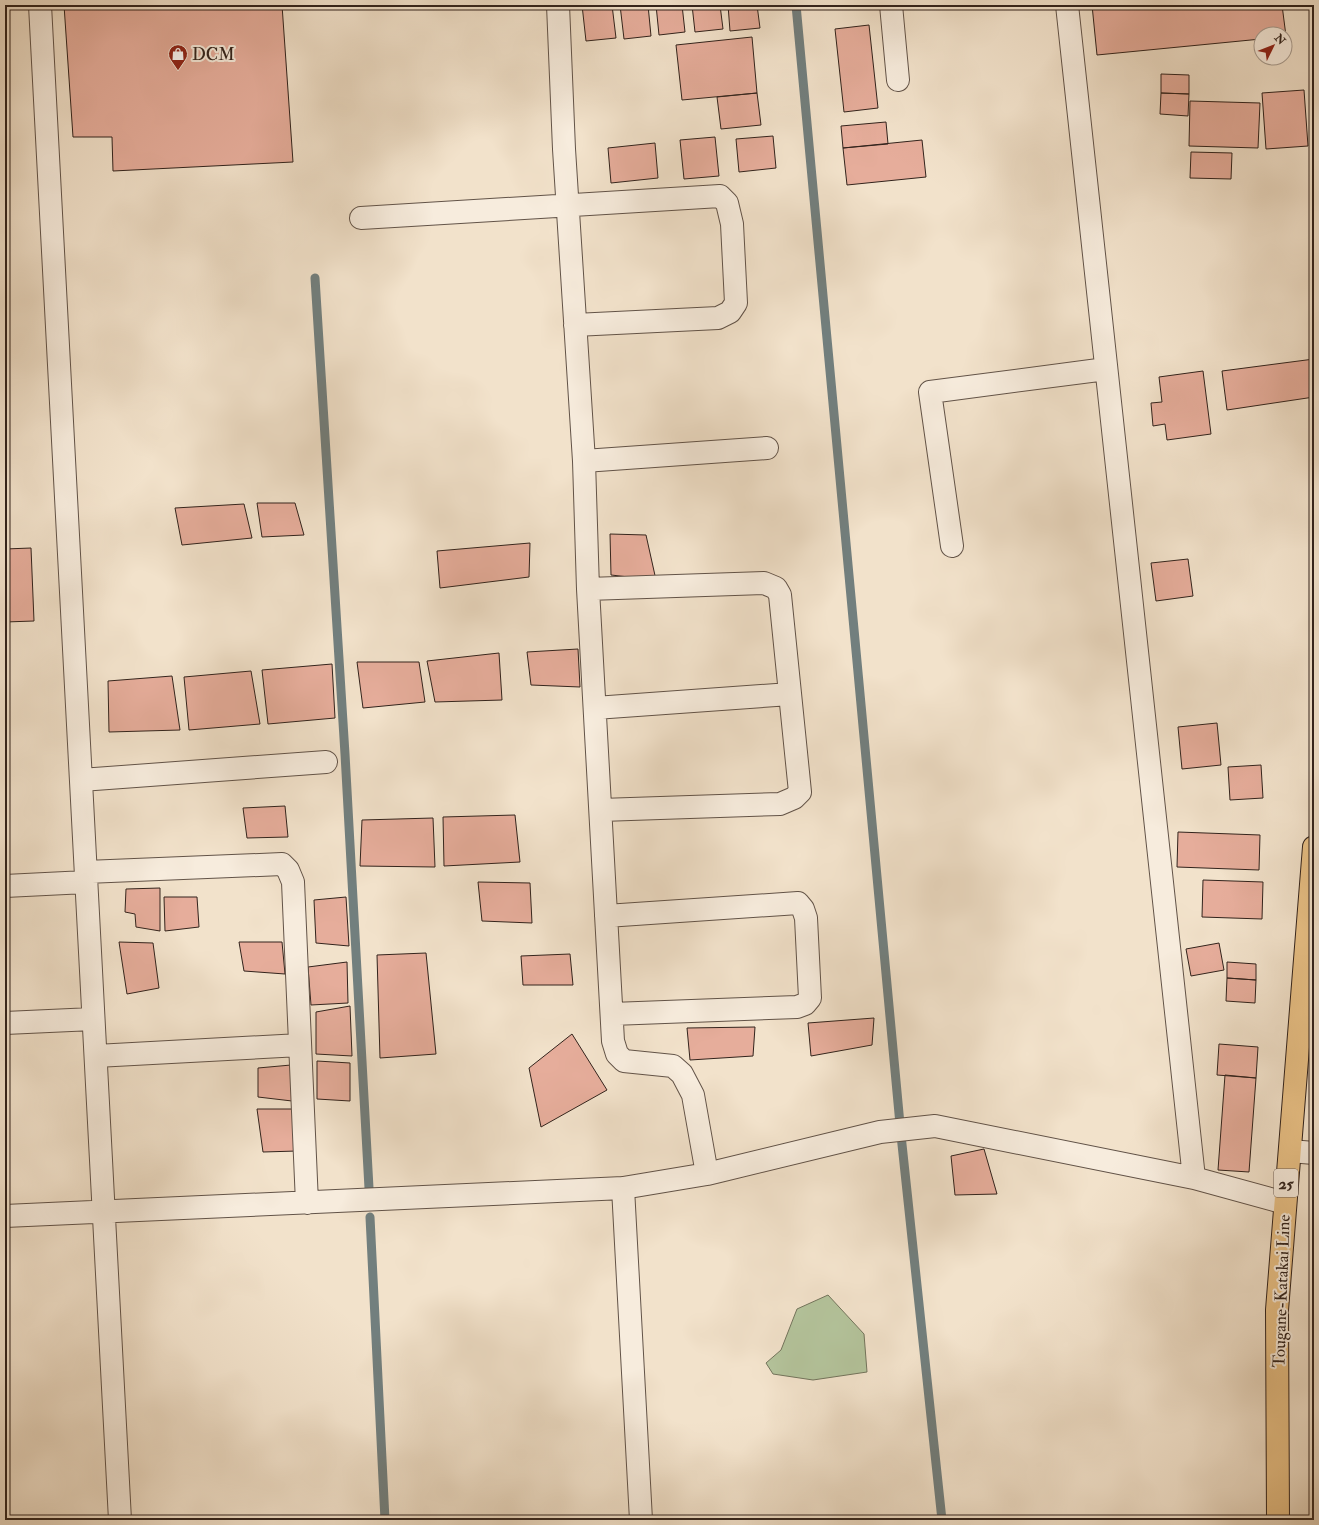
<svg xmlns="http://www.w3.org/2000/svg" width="1319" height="1525" font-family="'IM FELL Double Pica',serif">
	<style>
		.green { fill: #b4c49c; stroke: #73745c }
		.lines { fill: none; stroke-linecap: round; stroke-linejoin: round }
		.stream { stroke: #727f7e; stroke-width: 9 }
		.building { fill: #e6ad9b; stroke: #32231c }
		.minor-casing { stroke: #625348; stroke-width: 24 }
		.major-casing { stroke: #32231c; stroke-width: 24 }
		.minor { stroke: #f7ecdd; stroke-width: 22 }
		.major { stroke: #e9c186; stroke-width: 22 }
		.labels { text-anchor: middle; stroke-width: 4; stroke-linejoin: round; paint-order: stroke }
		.shield { fill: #f7ecdd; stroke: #6d5f56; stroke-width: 1 }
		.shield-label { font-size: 16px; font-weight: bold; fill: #32231c }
		.poi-label { font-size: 17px; fill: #32231c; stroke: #f7ecdd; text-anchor: start }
		.street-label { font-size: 17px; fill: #32231c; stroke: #f7ecdd }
	</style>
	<rect width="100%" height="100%" fill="#f2e2cb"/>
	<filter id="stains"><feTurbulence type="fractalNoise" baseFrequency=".005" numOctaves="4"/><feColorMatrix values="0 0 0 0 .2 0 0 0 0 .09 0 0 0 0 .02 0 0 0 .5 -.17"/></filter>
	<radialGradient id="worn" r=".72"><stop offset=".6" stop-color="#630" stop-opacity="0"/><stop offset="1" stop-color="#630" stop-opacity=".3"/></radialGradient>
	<path class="green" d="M828,1295L864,1334L867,1372L813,1380L773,1374L766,1363L781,1350L797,1309Z"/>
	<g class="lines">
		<path class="stream" d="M796,5L901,1135L942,1520
			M315,278L345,754L369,1188
			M370,1217L385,1520"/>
	</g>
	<path class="building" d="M64,5H282L293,162L113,171L112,137H73Z
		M582,5H612L616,38L586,41Z
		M620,5H648L651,36L624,39Z
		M656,5H682L685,32L659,35Z
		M692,5H720L723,29L695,32Z
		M728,5H757L760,28L730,31Z
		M1092,5H1282L1286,36L1285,34H1261V39L1097,55Z
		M869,25L878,108L844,112L835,29Z
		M752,37L757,93L682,100L676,45Z
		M1161,74L1189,75V94L1161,93Z
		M1304,90L1308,146L1266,149L1262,93Z
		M757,93L761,125L721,129L717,97Z
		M1161,93L1189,94L1188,116L1160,114Z
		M1190,101L1260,103L1258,148L1189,146Z
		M886,122L888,144L843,148L841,126Z
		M773,136L776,168L739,172L736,139Z
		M715,137L719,176L684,179L680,140Z
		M922,140L926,177L847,185L843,148Z
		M655,143L658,178L611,183L608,148Z
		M1191,152L1232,153L1231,179L1190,178Z
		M1314,359V397L1227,410L1222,371Z
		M1203,371L1211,434L1167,440L1165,424L1153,426L1151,403L1162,402L1159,377Z
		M257,503H295L304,535L262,537Z
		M244,504L252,538L182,545L175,508Z
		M610,534L646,535L656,580L611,575Z
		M530,543L529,577L440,588L437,551Z
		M31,548L34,621L5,622V549Z
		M1188,559L1193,596L1156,601L1151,563Z
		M578,649L580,687L531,685L527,652Z
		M499,653L502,700L435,702L427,661Z
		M357,662H419L425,702L363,708Z
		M332,664L335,718L268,724L262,670Z
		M251,671L260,724L189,730L184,677Z
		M172,676L180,730L109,732L108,681Z
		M1217,723L1221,765L1182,769L1178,727Z
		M1261,765L1263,798L1230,800L1228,767Z
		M285,806L288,837L247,838L243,808Z
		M515,815L520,862L444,866L443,817Z
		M433,818L435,867L360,866L362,820Z
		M1178,832L1260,835L1259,870L1177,867Z
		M1203,880L1263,882L1262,919L1202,917Z
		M478,882L530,883L532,923L482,921Z
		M160,888V931L136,927L135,914L125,912L126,889Z
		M164,897H197L199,927L165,931Z
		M346,897L349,946L316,943L314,900Z
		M119,942L153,943L159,988L127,994Z
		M239,942H282L285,974L244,971Z
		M1219,943L1224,970L1191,976L1186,949Z
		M426,953L436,1054L380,1058L377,955Z
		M570,954L573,985H523L521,956Z
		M347,962L348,1003L311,1005L308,967Z
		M1227,962L1256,964V980L1227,978Z
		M1227,978L1256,980L1255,1003L1226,1001Z
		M350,1006L352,1056L316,1054V1012Z
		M874,1018L872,1045L811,1056L808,1023Z
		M755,1027L753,1056L690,1060L687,1028Z
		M572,1034L607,1090L541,1127L529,1068Z
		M1219,1044L1258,1047L1256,1078L1217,1075Z
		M317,1061L350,1063V1101L317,1099Z
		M291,1065L292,1101L258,1097V1068Z
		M1225,1075L1256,1078L1249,1172L1218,1170Z
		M257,1109H294L297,1151L263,1152Z
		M984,1149L997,1194L955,1195L951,1156Z"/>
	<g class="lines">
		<g class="minor-casing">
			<path id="minor" d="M40,5L120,1520
				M558,5L564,149L584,461L588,589L613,1041L617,1054L624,1061L673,1066L682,1074L693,1095L707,1174
				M891,5L898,80
				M1067,5L1194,1178
				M361,218L720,196L727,203L732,224L736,303L730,312L718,318L575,325
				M584,461L767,448
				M952,546L930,392L1106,369
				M588,589L764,583L776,588L780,595L800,792L794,798L780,804L601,810
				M595,708L790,694
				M81,780L326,762
				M86,872L282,864L288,870L293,882L307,1203
				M5,886L86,882
				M606,916L798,903L803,909L806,918L810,998L805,1004L797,1007L612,1014
				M5,1023L93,1019
				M96,1056L300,1045
				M1290,1151L1314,1153
				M623,1188L641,1520
				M5,1216L623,1188L707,1174L880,1132L935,1126L1194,1178L1285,1203"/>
		</g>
		<g class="major-casing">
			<path id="major" d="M1278,1520L1277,1310L1314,847"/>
		</g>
		<use href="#minor" class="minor"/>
		<use href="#major" class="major"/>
	</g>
	<defs>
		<g id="shop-pin" transform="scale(1)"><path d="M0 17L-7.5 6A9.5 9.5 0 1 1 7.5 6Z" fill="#8f2418" stroke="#f7ecdd"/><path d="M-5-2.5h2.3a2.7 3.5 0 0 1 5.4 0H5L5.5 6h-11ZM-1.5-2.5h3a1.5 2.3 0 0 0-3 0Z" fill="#fff"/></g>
	</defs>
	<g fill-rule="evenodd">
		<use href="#shop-pin" x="178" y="54"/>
	</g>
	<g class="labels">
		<rect class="shield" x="1274" y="1169" width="24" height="28" rx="3"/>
		<g class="shield-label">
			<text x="1286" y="1189">25</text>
		</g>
		<g class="poi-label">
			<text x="192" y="60">DCM</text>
		</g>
		<g class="street-label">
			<text transform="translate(1281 1291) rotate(-88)" y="6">Tougane-Katakai Line</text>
		</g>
	</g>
	<rect width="1319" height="1525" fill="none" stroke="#f2e2cb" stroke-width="20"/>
	<rect x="6" y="6" width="1307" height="1513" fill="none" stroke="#32231c" stroke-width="2"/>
	<rect x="10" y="10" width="1299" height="1505" fill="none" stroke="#32231c"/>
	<g transform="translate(1273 46) rotate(47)"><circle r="19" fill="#f7ecdd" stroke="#a89c90"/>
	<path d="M0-3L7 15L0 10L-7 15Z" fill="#8f2418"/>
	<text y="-6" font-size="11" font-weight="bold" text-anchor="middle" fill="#32231c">N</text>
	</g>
	<rect width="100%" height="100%" filter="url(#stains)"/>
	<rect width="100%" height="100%" fill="url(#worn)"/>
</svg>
